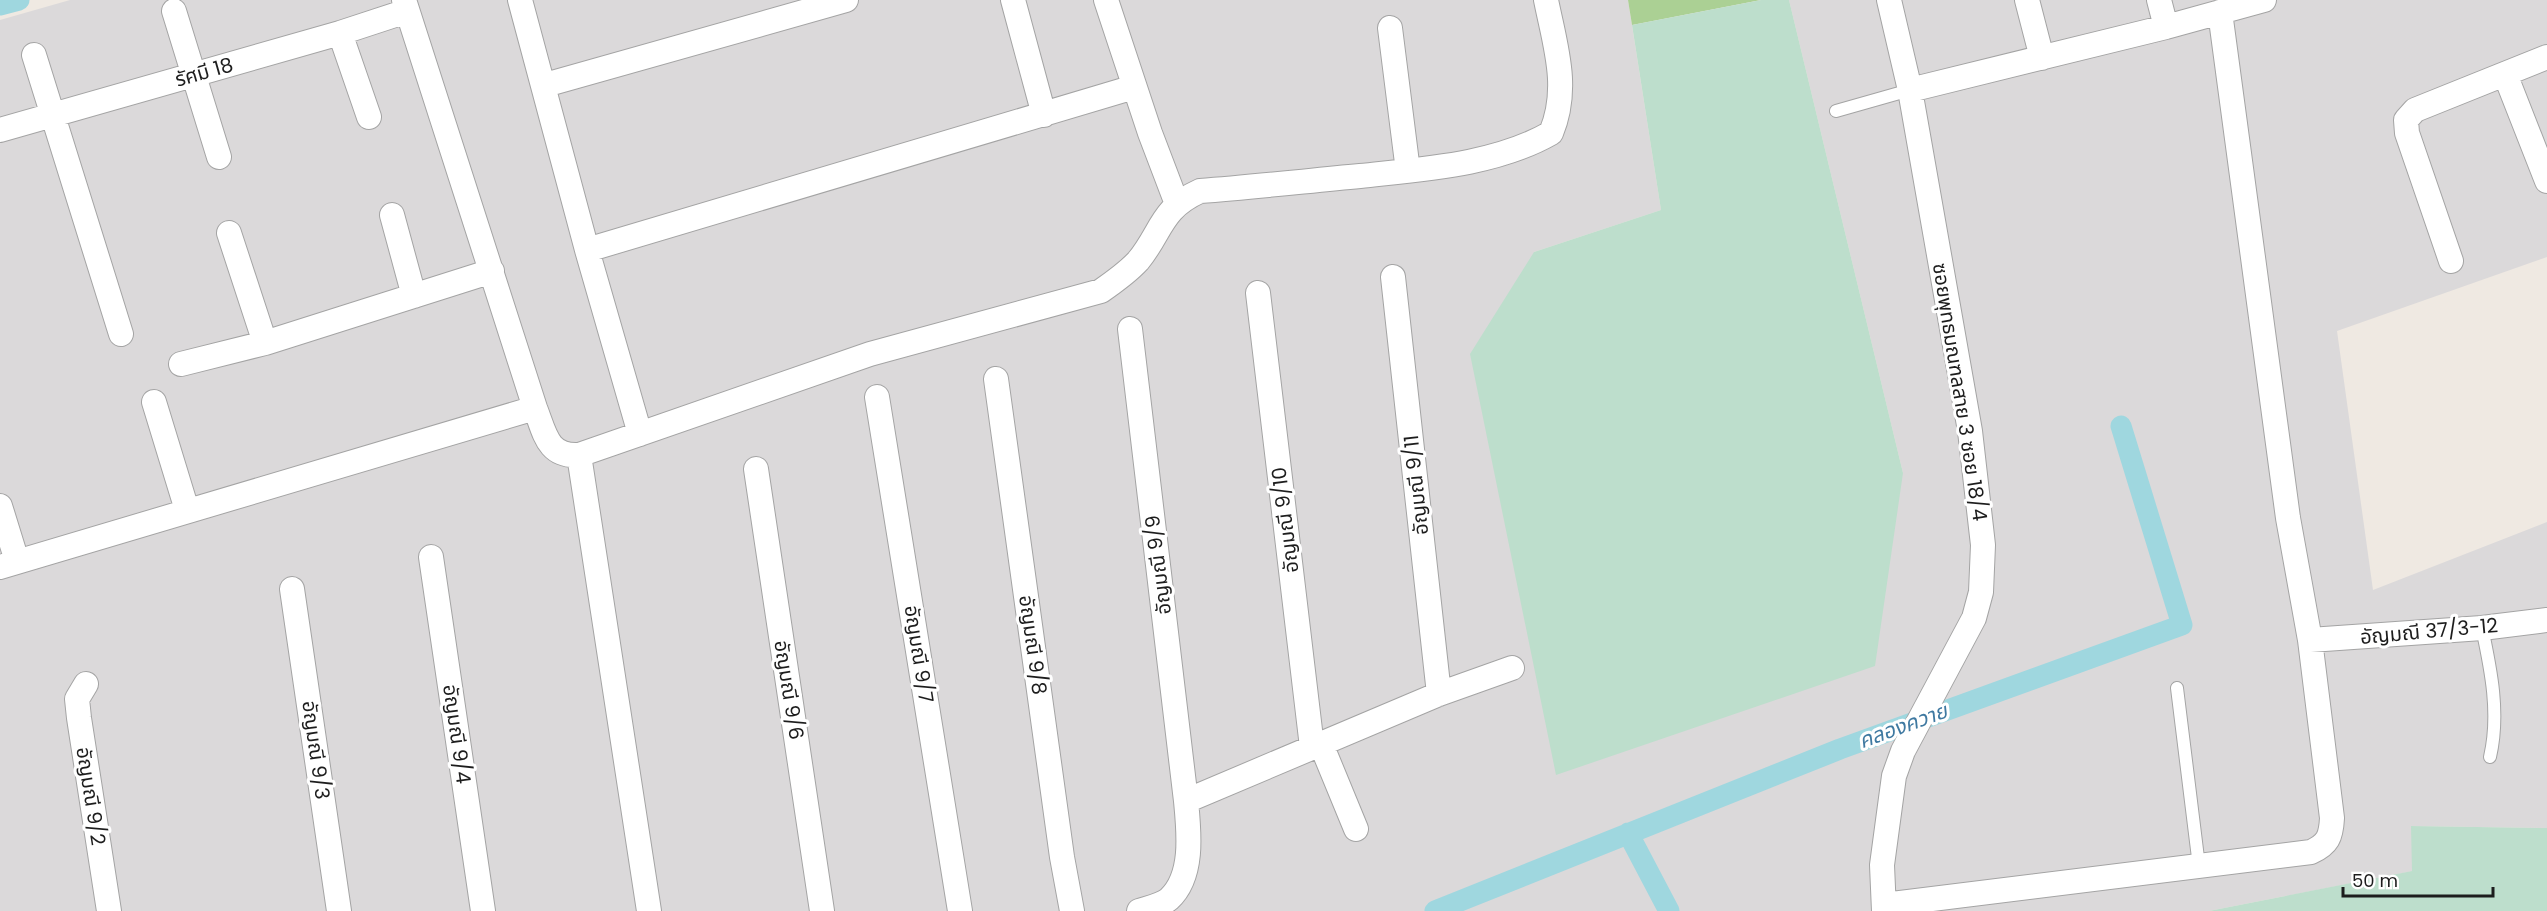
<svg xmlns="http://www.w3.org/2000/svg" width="2547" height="911" font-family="Poppins,'Noto Sans Thai',sans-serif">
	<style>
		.residential { fill: #dbd9da }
		.forest { fill: #abd094 }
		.wetland { fill: #bddecc }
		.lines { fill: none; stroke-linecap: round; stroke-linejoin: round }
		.canal { stroke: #9fd7df; stroke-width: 21 }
		.lane-casing { stroke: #a4a4a4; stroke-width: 14 }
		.street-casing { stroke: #a4a4a4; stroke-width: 26 }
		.lane { stroke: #fff; stroke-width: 12 }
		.street { stroke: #fff; stroke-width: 24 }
		.labels { text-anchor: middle; stroke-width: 6; stroke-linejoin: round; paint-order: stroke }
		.street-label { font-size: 20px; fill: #1d1d1d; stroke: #fff }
		.water-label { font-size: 21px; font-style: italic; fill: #3f79a1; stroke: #fff }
	</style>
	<rect width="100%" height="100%" fill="#efe9e2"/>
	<path class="residential" d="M70,0H1628L1661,210L1534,252L1903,473L1789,0H2547V257L2337,331L2373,590L2547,522V828L2412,826L2413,871L2209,911H0V20Z"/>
	<path class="forest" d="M1628,0H1761L1632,25Z"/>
	<path class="wetland" d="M1761,0H1789L1903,473L1875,666L1556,775L1470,354L1534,252L1661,210L1632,25Z
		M2411,826L2547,828V911H2209L2412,871Z"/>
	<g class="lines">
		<path class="canal" d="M0,5L19,0
			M1628,833L1669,911
			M1435,911L1840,749L2182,625L2121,426"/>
		<g class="lane-casing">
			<path id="lane" d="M1836,111L1910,90
				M2482,628C2491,670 2500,714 2490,757
				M2177,688L2199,866"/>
		</g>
		<g class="street-casing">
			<path id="street" d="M404,0L535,408C545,433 547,457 579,455L870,354L1101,291C1114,282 1127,273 1138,261C1162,232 1160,209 1200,191C1253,187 1306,181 1360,176C1423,169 1495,165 1551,133C1570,88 1555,45 1546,0
				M520,0L587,250L640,434
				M1013,0L1044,115
				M1106,0L1150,133L1177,204
				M2027,0L2042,58
				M2159,0L2166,27
				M174,11L219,157
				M1390,28L1408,171
				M340,33L369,117
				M34,55L121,334
				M2505,74L2547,181
				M545,85L846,0
				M1910,90L2166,27L2264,0
				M0,130L340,33L407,11
				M392,215L414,296
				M229,233L265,343
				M587,250L1134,87
				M2451,261L2407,133L2406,120L2415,110L2547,57
				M1393,277L1439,694
				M1258,293L1312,747
				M1130,329L1186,801
				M181,364L265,343L492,271
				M996,379L1062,857L1072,911
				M877,397L960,911
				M154,402L187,510
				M579,455L649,911
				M756,469L822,911
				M0,506L17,561
				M431,557L483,911
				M0,567L535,408
				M292,589L339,911
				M2310,640L2482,628L2547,620
				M86,684L77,699L79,718L109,911
				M1321,744L1356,829
				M1884,905L2311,852C2328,844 2331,837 2332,818L2310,640L2288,518L2220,12
				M1139,911C1148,908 1162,905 1169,899C1194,876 1189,832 1186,801L1439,694L1512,668
				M1884,911L1882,865L1894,776L1903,751L1974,618L1981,592L1983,545L1970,431L1910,90L1889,0"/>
		</g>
		<use href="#lane" class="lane"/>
		<use href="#street" class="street"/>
	</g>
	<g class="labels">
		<g class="street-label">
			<text transform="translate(204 72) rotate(-16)" y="7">รัศมี 18</text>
			<text transform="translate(1960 392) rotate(81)" y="7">ซอยพุทธมณฑลสาย 3 ซอย 18/4</text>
			<text transform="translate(1416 485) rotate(-96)" y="7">อัญมณี 9/11</text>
			<text transform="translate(1285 520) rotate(-97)" y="7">อัญมณี 9/10</text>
			<text transform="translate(1158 565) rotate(-97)" y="7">อัญมณี 9/9</text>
			<text transform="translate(2429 631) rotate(-5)" y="7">อัญมณี 37/3-12</text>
			<text transform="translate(1033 645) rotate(82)" y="7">อัญมณี 9/8</text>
			<text transform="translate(919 654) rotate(81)" y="7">อัญมณี 9/7</text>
			<text transform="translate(789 690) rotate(81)" y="7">อัญมณี 9/6</text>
			<text transform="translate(457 734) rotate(82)" y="7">อัญมณี 9/4</text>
			<text transform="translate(316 750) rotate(82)" y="7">อัญมณี 9/3</text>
			<text transform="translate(91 796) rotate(81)" y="7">อัญมณี 9/2</text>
		</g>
		<g class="water-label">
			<text transform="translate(1903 726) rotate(-20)" y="7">คลองควาย</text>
		</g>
	</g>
	<path d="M2343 887v9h150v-9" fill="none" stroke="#1d1d1d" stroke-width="3"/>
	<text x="2352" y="887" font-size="18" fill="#1d1d1d" stroke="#ffffff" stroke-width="4.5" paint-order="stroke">50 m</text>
</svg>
